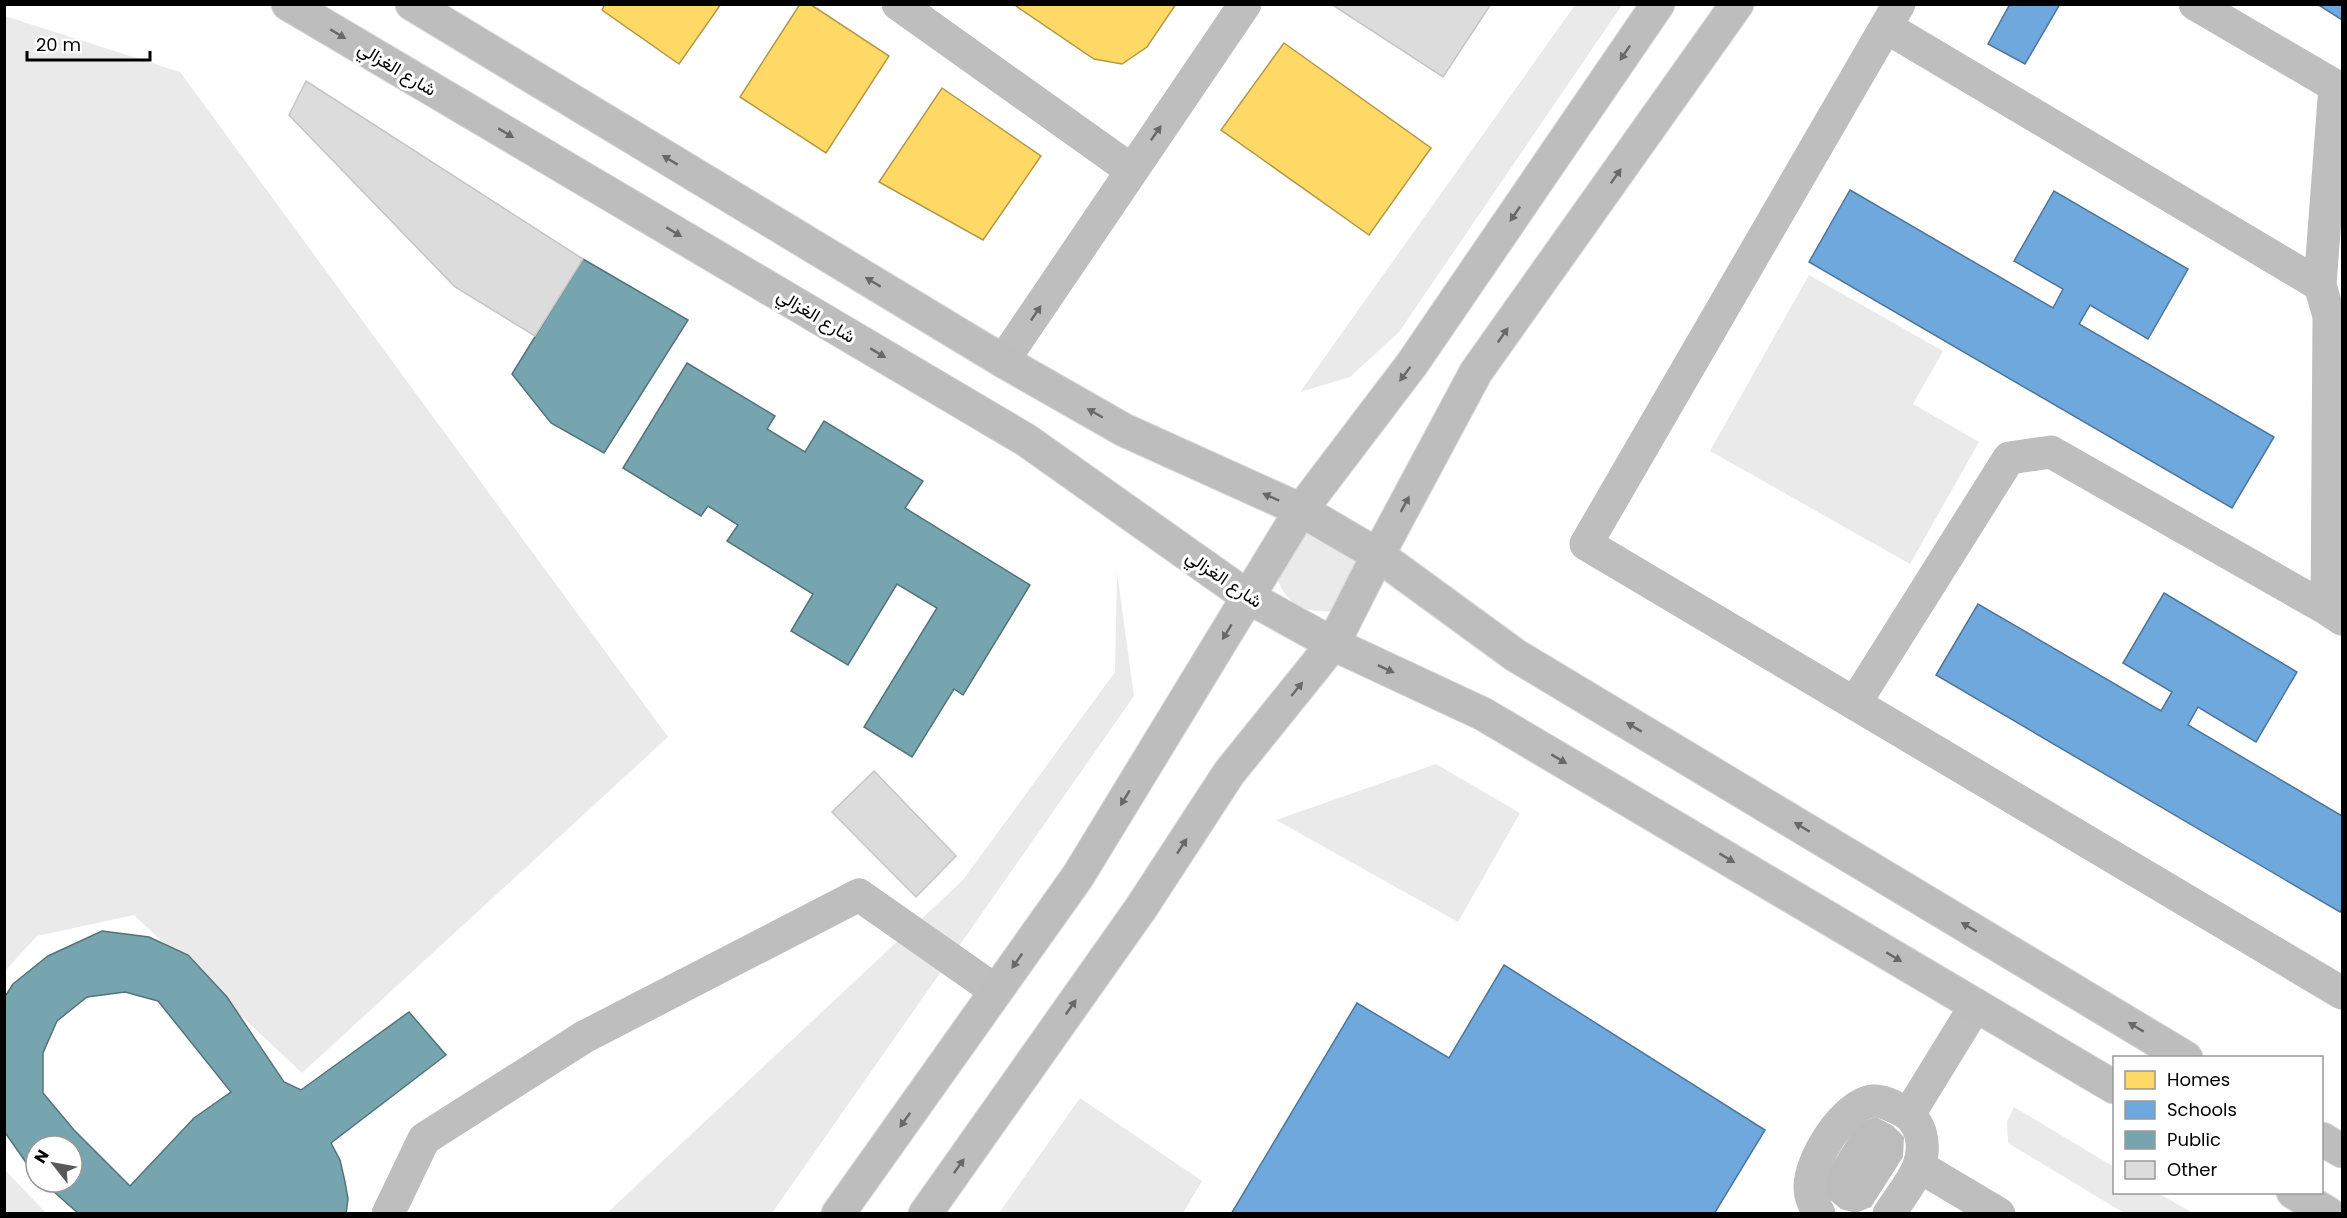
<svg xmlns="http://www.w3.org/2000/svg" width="2347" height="1218" font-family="Poppins,Vazirmatn,sans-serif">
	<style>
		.green { fill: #eaeaea }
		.water { fill: #bcbcbc }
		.homes { fill: #ffd966; stroke: #b29847; stroke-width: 1.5 }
		.schools { fill: #6fa8dc; stroke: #4e769a; stroke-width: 1.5 }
		.public { fill: #76a5af; stroke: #53747a; stroke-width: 1.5; fill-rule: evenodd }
		.building { fill: #dcdcdc; stroke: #c5c5c5; stroke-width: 1.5 }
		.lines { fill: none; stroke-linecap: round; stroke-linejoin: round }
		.major-casing { stroke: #dbdbdb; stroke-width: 35 }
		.minor { stroke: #bebebe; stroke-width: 33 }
		.major { stroke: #bdbdbd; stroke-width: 33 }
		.oneway { fill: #686868 }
		.labels { text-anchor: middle; stroke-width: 6; stroke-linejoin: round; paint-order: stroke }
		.street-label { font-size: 18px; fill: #000; stroke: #fff }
	</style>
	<rect width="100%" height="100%" fill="#fff"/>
	<path class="green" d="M1575,5H1622L1399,332L1350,377L1300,392Z
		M5,16L180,72L668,737L302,1073L134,915L37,936L5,971Z
		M1809,275L1943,351L1913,404L1979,442L1910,564L1710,451Z
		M1300,525L1364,552L1331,611C1302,613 1286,603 1276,576Z
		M1117,572L1134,696L772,1213L606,1214L963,880L1115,672Z
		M1436,764L1520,813L1458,922L1276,820Z
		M1080,1098L1202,1181L1183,1213H999Z
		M2014,1107L2114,1167V1192L2158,1193L2193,1213H2124L2008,1143L2007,1122Z
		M4,1170H5L46,1213H5Z"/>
	<path class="water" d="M1876,1117L1893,1126L1904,1137L1903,1157L1871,1207L1856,1213L1841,1209L1827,1197L1823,1179L1858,1123Z"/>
	<path class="homes" d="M605,4H721L679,64L602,10Z
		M800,4H810L889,56L826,153L740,97Z
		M1013,4H1176L1147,47L1122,64L1094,59Z
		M1284,43L1431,148L1369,235L1221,130Z
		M942,88L1041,156L983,240L879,182Z"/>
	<path class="schools" d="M2010,4H2060L2025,64L1988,44Z
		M2317,4H2342V20Z
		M1850,190L2053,308L2063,289L2014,261L2054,191L2188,269L2148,339L2090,305L2079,324L2274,437L2232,508L1809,262Z
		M2164,593L2297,672L2256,742L2198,707L2188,725L2342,816V909L2340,912L1936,675L1978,604L2161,711L2172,692L2123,663Z
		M1504,965L1765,1130L1714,1214H1231L1357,1003L1449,1058Z"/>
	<path class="public" d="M583,259L688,320L604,453L551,423L512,374Z
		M687,363L775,416L767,429L805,452L824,421L923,481L905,508L1030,585L963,695L954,689L912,757L864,727L937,608L897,584L848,665L791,631L813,594L727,541L738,525L708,506L701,516L623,468Z
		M102,931L149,937L188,955L227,997L284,1082L301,1090L409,1012L446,1055L331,1143L340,1160L345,1182L348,1199L346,1214H79L43,1182H72V1146H36V1176L34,1174L4,1131V998L13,984L48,956ZM125,992L158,1001L231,1092L194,1118L130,1186L74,1130L43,1093V1053L57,1021L87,997Z"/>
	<path class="building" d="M1331,4H1491L1443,77Z
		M306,81L583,259L535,336L455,287L289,115Z
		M874,771L956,856L916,897L832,812Z"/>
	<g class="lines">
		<g class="major-casing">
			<path id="major" d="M288,4L1026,440L1248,597L1333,644L1483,714L2114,1087
				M412,4L1003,361L1124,430L1301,510L1378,555L1515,655L2186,1058
				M2322,1139L2342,1151
				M2293,1192L2329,1214
				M838,1214L1078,876L1301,510L1412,364L1658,4
				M925,1214L1141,908L1229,773L1333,644L1378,555L1476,372L1737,4"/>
		</g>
		<path class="minor" d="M898,4L1131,170
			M1899,4L1586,544L2342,993
			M2195,4L2342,90
			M1886,27L2320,285L2329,316L2327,609L2342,619
			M2320,285L2335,86
			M1003,361L1245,4
			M1855,703L2009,458L2051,452L2327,609
			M1909,1114L1976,1005
			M1920,1167L1999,1214
			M388,1214L424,1139L584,1037L859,895L996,991
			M1819,1214C1815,1206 1810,1198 1810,1188C1809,1161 1844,1104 1873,1101C1883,1100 1895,1107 1903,1111C1911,1115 1917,1124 1920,1132C1930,1165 1906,1187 1889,1214"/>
		<use href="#major" class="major"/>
	</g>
	<defs><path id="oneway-solid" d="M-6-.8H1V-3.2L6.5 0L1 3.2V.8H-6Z" transform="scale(1.5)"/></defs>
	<g class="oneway">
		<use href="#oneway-solid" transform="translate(338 34) rotate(31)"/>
		<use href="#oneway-solid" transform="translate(1625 53) rotate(124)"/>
		<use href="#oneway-solid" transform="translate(506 133) rotate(31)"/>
		<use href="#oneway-solid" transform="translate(1156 133) rotate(-55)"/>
		<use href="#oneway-solid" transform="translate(670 160) rotate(-149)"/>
		<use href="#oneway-solid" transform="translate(1616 176) rotate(-55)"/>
		<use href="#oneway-solid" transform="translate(1515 214) rotate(124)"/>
		<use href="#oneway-solid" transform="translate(674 232) rotate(31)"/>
		<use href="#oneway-solid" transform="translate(873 282) rotate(-149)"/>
		<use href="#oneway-solid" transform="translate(1036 313) rotate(-56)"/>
		<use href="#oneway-solid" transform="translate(1503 335) rotate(-55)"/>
		<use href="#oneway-solid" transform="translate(878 353) rotate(31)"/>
		<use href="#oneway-solid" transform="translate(1405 374) rotate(127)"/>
		<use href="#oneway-solid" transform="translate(1095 413) rotate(-150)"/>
		<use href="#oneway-solid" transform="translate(1271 497) rotate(-156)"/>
		<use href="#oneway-solid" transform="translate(1405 504) rotate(-62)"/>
		<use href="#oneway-solid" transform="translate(1227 632) rotate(121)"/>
		<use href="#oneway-solid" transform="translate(1386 669) rotate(25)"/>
		<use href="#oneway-solid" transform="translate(1297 689) rotate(-51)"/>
		<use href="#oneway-solid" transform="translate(1634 727) rotate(-149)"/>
		<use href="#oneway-solid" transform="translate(1559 759) rotate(31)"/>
		<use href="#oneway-solid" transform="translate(1125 798) rotate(121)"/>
		<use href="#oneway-solid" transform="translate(1802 827) rotate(-149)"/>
		<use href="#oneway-solid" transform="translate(1182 846) rotate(-57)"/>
		<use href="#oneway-solid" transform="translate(1727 858) rotate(31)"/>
		<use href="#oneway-solid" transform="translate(1969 927) rotate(-149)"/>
		<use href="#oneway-solid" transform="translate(1894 957) rotate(31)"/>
		<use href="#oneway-solid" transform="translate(1017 961) rotate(125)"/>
		<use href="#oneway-solid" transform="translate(1071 1007) rotate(-55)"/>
		<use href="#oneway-solid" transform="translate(2136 1027) rotate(-149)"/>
		<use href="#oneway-solid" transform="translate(905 1120) rotate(125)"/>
		<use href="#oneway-solid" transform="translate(959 1166) rotate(-55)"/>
	</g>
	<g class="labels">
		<g class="street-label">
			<text transform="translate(397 69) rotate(31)" y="6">شارع الغزالي</text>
			<text transform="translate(816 316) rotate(31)" y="6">شارع الغزالي</text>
			<text transform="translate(1224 579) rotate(34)" y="6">شارع الغزالي</text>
		</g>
	</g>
	<rect width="2347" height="1218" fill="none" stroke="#000000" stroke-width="12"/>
	<rect x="2113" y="1056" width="210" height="138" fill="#ffffff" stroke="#999999" stroke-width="1.5"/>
	<rect x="2125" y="1071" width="30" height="18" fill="#ffd966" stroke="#999999" stroke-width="1.5"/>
	<text x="2167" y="1086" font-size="18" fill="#000000">Homes</text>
	<rect x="2125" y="1101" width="30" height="18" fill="#6fa8dc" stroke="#999999" stroke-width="1.5"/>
	<text x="2167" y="1116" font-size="18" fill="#000000">Schools</text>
	<rect x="2125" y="1131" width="30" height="18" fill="#76a5af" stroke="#999999" stroke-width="1.5"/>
	<text x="2167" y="1146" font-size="18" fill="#000000">Public</text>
	<rect x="2125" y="1161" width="30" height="18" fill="#dcdcdc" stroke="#999999" stroke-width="1.5"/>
	<text x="2167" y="1176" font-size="18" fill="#000000">Other</text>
	<g transform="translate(54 1164) rotate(301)"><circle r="28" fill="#ffffff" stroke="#999999" stroke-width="1.5"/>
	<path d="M0-4.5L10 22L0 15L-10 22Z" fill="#595959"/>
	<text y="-9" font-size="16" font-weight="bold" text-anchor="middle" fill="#000000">N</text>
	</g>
	<path d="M27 51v9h123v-9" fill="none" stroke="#000000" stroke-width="3"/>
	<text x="36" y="51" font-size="18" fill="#000000" stroke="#ffffff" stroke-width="4.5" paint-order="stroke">20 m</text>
</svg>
